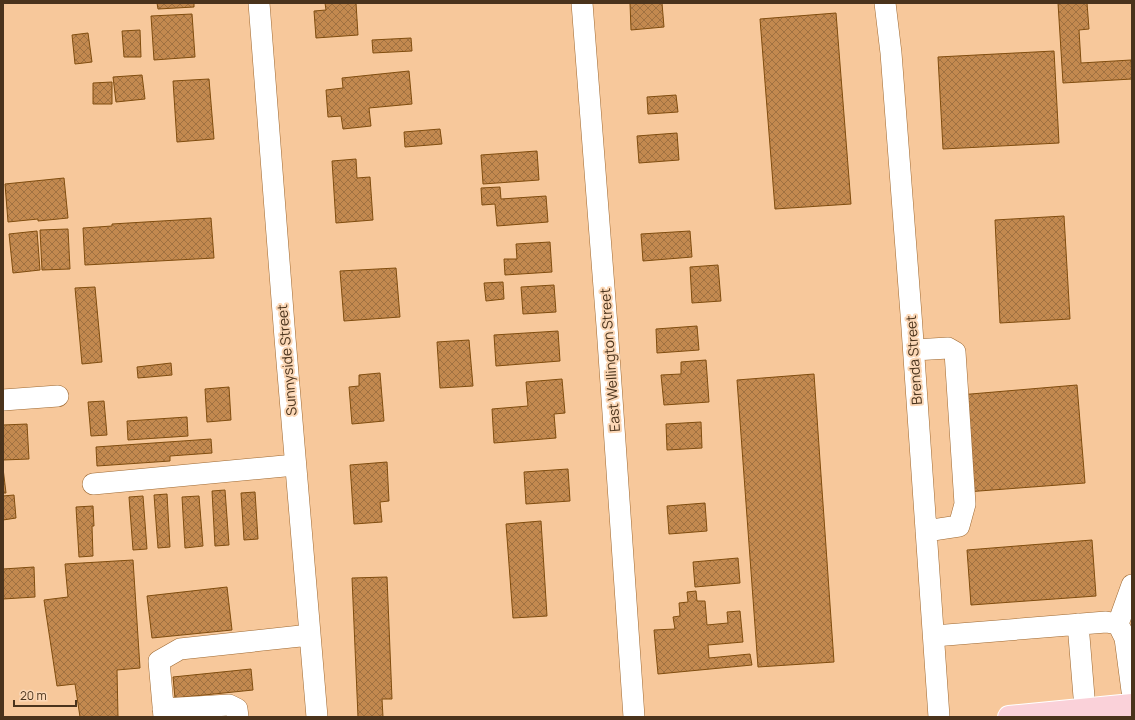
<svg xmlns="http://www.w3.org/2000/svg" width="1135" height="720" font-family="Manrope,sans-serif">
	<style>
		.building { fill: url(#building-cross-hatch); stroke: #804d0f }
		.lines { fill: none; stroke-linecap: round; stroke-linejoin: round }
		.minor-casing { stroke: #9e6830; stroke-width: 22 }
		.major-casing { stroke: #fff; stroke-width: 24 }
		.minor { stroke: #fff; stroke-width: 21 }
		.major { stroke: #fad1d9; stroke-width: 22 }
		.labels { text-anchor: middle; stroke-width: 4; stroke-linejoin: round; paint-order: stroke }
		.street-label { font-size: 14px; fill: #4a331c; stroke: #fbd7b6 }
	</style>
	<defs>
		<pattern id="building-cross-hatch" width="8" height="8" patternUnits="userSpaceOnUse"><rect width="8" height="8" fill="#c3894f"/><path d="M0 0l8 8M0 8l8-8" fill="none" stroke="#a07141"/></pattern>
	</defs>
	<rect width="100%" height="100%" fill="#f7c89b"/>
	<path class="building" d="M157,3H194V7L158,9Z
		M325,3H356L358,35L316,38L314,11L326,10Z
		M630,3H662L664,27L631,30Z
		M1058,3H1087L1089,29L1079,30L1081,63L1131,60L1132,79L1063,83Z
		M836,13L851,204L775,209L760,19Z
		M192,14L195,57L154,60L151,16Z
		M140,30L141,57H124L122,31Z
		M88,33L92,62L75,64L72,35Z
		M411,38L412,51L373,53L372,40Z
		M1054,51L1059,143L943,149L938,57Z
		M409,71L412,104L369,108L371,126L343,129L341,116L328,117L326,90L343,88L342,78Z
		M142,75L145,99L116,102L113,77Z
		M209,79L214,139L177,142L173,81Z
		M112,82V104H93V83Z
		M676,95L678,112L648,114L647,97Z
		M440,129L442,144L405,147L404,132Z
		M677,133L679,160L639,163L637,136Z
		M537,151L539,180L483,184L481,155Z
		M356,159L357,178L370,177L373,220L336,223L332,161Z
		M64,178L68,218L38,221V219L8,222L5,184Z
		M500,187L501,199L546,196L548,222L497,226L495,204L482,205L481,188Z
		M1064,216L1070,319L1000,323L995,220Z
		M211,218L214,258L85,265L83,228L112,226V224Z
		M68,229L70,269L42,270L40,230Z
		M37,231L40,270L13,273L9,234Z
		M690,231L692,257L643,261L641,234Z
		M550,242L552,272L505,275L504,259H517L516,244Z
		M718,265L721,301L692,303L690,267Z
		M396,268L400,317L344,321L340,271Z
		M503,282L504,299L486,301L484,283Z
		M554,285L556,312L523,314L521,287Z
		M95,287L102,362L82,364L75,288Z
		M697,326L699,350L657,353L656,329Z
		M558,331L560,361L496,366L494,335Z
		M469,340L473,386L440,388L437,342Z
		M706,360L709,402L664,405L661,375L681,374V362Z
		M171,363L172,375L138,378L137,367Z
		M380,373L384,421L352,424L349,387L359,386V375Z
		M814,374L834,662L758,667L737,380Z
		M562,379L565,413L554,414L556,438L494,443L492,409L528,406L526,382Z
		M1077,385L1085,483L966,492L959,395Z
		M229,387L231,420L207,422L205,389Z
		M104,401L107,435L91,436L88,402Z
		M187,417L188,436L128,440L127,421Z
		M701,422L702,448L667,450L666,424Z
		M27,424L29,459L3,460V425Z
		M211,439L212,453L170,456V461L97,466L96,447Z
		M387,462L389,501L380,502L382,522L354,524L350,465Z
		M3,468L6,493H3Z
		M568,469L570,501L526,504L524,472Z
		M225,490L229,545L215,546L212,491Z
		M255,492L258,539L244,540L241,493Z
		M167,494L170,547L158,548L154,495Z
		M14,495L16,518L3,520V496Z
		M143,496L147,549L133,550L129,497Z
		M199,496L203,546L185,548L182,497Z
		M705,503L707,531L669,534L667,506Z
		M93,506L94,526H92L93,556L79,557L76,507Z
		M541,521L547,616L513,618L506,524Z
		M1092,540L1096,596L971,605L967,550Z
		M738,558L740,583L695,587L693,562Z
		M133,560L140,668L117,670L118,717H80L75,684L57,686L44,600L68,597L65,564Z
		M34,567L35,597L3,599V569Z
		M387,577L392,699H382L383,717H358L352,578Z
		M227,587L232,630L152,638L147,596Z
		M696,591L697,601H705L707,625L728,623L727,612L740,611L743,642L708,645L709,658L750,654L752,665L658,674L654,630L675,629L673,617L680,616L679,603L688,602L687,592Z
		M251,669L253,690L175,698L173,677Z"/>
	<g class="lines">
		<g class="minor-casing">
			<path id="minor" d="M259,3L285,338L317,717
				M582,3L607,326L634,717
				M885,3L891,53L911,314L939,717
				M914,350L948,348L955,352L965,504L959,526L926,531
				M3,400L58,396
				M93,484L295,465
				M1132,585L1118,624L1125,638L1132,691
				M1078,624L1085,709
				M934,636L1106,622L1118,624
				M163,709L229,705L237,709L238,717
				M164,717L159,661L180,649L310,635"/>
		</g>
		<g class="major-casing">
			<path id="major" d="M1009,717L1132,705"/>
		</g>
		<use href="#minor" class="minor"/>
		<use href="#major" class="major"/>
	</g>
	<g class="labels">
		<g class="street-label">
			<text transform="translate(287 360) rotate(-95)" y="5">Sunnyside Street</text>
			<text transform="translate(610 360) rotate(-94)" y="5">East Wellington Street</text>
			<text transform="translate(914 360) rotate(-94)" y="5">Brenda Street</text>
		</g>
	</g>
	<rect width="1135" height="720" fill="none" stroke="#4a331c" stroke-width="8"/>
	<path d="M14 700v6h62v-6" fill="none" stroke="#4a331c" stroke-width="2"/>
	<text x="20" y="700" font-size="12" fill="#4a331c" stroke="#fbd7b6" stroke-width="3" paint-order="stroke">20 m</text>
</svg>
